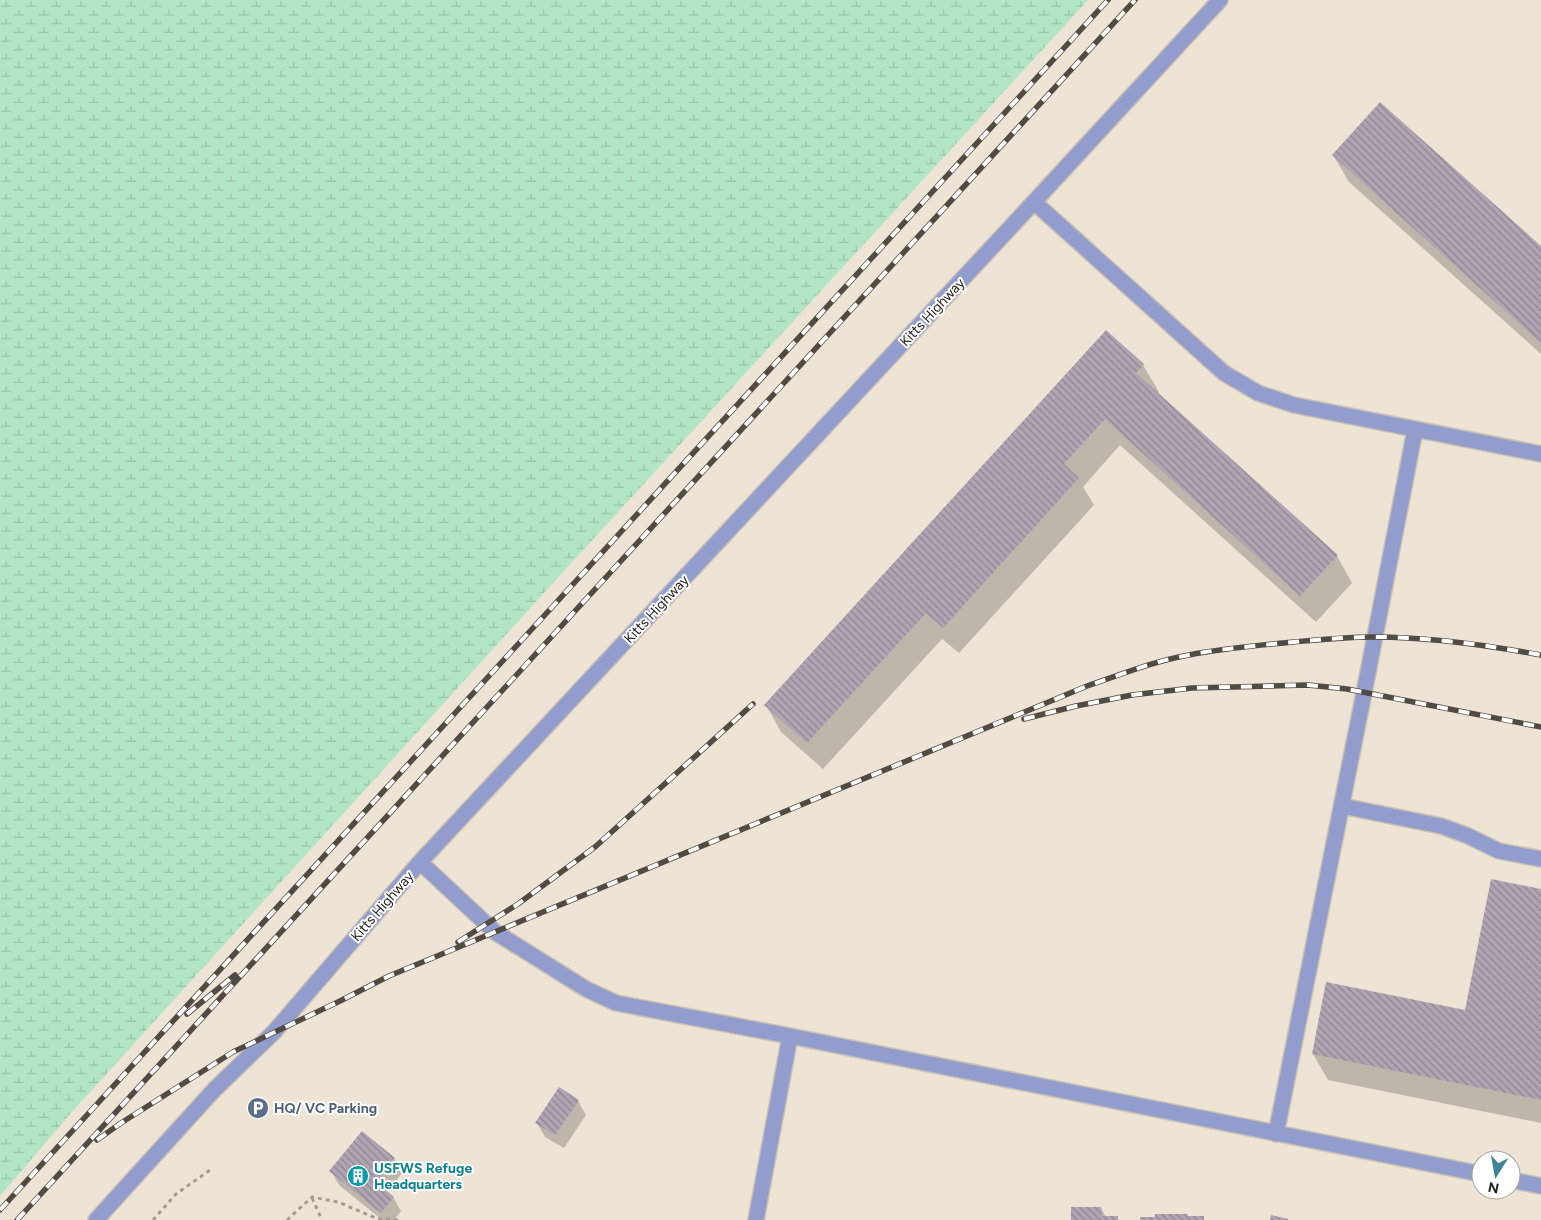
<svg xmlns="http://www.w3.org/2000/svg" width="1541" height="1220" font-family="Figtree,sans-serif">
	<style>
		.wetland { fill: url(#wetland-marsh) }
		.shadow { fill: #0003 }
		.building { fill: url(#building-back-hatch) }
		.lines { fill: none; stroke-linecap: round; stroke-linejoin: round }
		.minor-casing { stroke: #cac1b4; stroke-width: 18 }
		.path { stroke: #a39c90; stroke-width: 3; stroke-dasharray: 4 4; stroke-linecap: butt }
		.minor { stroke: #929dcd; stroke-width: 15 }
		.rail-casing { stroke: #514b44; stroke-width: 5.5 }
		.rail { stroke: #fff; stroke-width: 4; stroke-dasharray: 11; stroke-linecap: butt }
		.labels { text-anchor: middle; stroke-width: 4; stroke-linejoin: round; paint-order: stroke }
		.street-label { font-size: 14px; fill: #25211c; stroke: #fff }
		.service-label { font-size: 14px; font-weight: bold; fill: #4e5e75; stroke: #fff; text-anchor: start }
		.culture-label { font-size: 14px; font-weight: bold; fill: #0d838f; stroke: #fff; text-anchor: start }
	</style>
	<defs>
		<pattern id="wetland-marsh" width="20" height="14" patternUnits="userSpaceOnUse" patternTransform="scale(1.25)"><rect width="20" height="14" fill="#b1e5c3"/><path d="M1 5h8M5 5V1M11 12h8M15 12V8" fill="none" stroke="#98c4a7"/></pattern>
		<pattern id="building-back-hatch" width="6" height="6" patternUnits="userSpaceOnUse" patternTransform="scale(1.25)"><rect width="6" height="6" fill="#b0a5b3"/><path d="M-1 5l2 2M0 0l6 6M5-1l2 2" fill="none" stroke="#8f8691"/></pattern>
	</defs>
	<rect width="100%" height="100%" fill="#eee4d5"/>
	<path class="wetland" d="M0,0H1088L563,572L71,1113L0,1196Z"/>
	<path class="shadow" d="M1333,155L1541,248V354L1349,182Z
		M1106,331L1143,365L1159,392L1157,393L1337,556L1352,583L1316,622L1120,445L1083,487L1094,505L959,653L942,639L823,769L781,732L766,705Z
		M1541,890V1123L1328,1080L1313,1054L1466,1012Z
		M578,1101L586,1115L564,1148L545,1137L537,1123Z
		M362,1133L394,1159L402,1173L387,1192L393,1197L401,1211L394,1220H382L339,1185L331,1171Z
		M1101,1208L1106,1217H1117L1119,1220H1072Z"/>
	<path class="building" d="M1380,102L1541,246V343L1332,155Z
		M1106,330L1144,364L1136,373L1338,555L1300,596L1105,419L1064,464L1079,478L943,628L926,613L807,743L764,705Z
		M1491,879L1541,889V1100L1312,1054L1326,982L1465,1010Z
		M559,1087L579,1100L555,1135L535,1123Z
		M362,1131L395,1158L376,1182L394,1197L381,1213L329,1171Z
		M1071,1207H1101L1102,1216H1118V1220H1071Z
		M1155,1214H1187L1188,1216H1204V1220H1140V1217H1155Z
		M1271,1215L1288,1219V1220H1270Z"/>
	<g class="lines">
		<g class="minor-casing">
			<path id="minor" d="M1034,202L1224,373L1258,393L1294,405L1541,454
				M1342,806L1441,826L1466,835L1499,851L1541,859
				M420,862L495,932L586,989L616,1003L790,1036L1481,1174
				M1276,1134L1364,693L1415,430
				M1511,1180L1541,1186
				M96,1220L214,1090L274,1032L420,862L1034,202L1220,0
				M756,1220L790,1036"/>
		</g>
		<path class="path" d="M312,1198L322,1220
			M153,1220L176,1194L213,1168
			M287,1220L312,1197L338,1202L378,1219L398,1220"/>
		<use href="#minor" class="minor"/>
		<g class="rail-casing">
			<path id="rail" d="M1024,719L1076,706L1132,695L1192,688L1308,685L1347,689L1541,727
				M458,942L518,904L595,847L753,704
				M187,1014L235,975
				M97,1140L121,1123L233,1052L340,1001L389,976L1087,686C1120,675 1154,661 1189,655C1220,649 1252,646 1283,643C1314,640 1344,637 1375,637C1430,637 1486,645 1541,655
				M0,1210L1108,0
				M17,1220L1135,0"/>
		</g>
		<use href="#rail" class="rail"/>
	</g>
	<defs>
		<g id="parking-disc" transform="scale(1.125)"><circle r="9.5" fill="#5c6f8a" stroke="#fff"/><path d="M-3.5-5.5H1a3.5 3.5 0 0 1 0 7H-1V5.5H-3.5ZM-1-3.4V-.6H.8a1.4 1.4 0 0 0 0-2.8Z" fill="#fff"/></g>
		<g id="building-disc" transform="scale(1.125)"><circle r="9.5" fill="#0f9aa8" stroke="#fff"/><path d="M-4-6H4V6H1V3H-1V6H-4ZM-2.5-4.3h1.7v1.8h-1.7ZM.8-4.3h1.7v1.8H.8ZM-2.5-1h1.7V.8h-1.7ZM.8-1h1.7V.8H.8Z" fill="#fff"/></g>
	</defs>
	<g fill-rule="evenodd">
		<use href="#parking-disc" x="258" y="1108"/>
		<use href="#building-disc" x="358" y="1176"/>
	</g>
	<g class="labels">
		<g class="street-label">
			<text transform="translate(932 312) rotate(-47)" y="5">Kitts Highway</text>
			<text transform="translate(656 609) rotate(-47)" y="5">Kitts Highway</text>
			<text transform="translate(382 906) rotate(-49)" y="5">Kitts Highway</text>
		</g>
		<g class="service-label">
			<text x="274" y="1113">HQ/ VC Parking</text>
		</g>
		<g class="culture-label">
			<text x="374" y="1173">USFWS Refuge<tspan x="374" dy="16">Headquarters</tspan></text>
		</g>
	</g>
	<g transform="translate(1496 1175) rotate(191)"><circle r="24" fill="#ffffff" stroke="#a8a6a4"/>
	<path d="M0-4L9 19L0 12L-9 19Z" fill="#438397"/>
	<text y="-8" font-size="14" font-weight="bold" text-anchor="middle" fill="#25211c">N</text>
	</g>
</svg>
